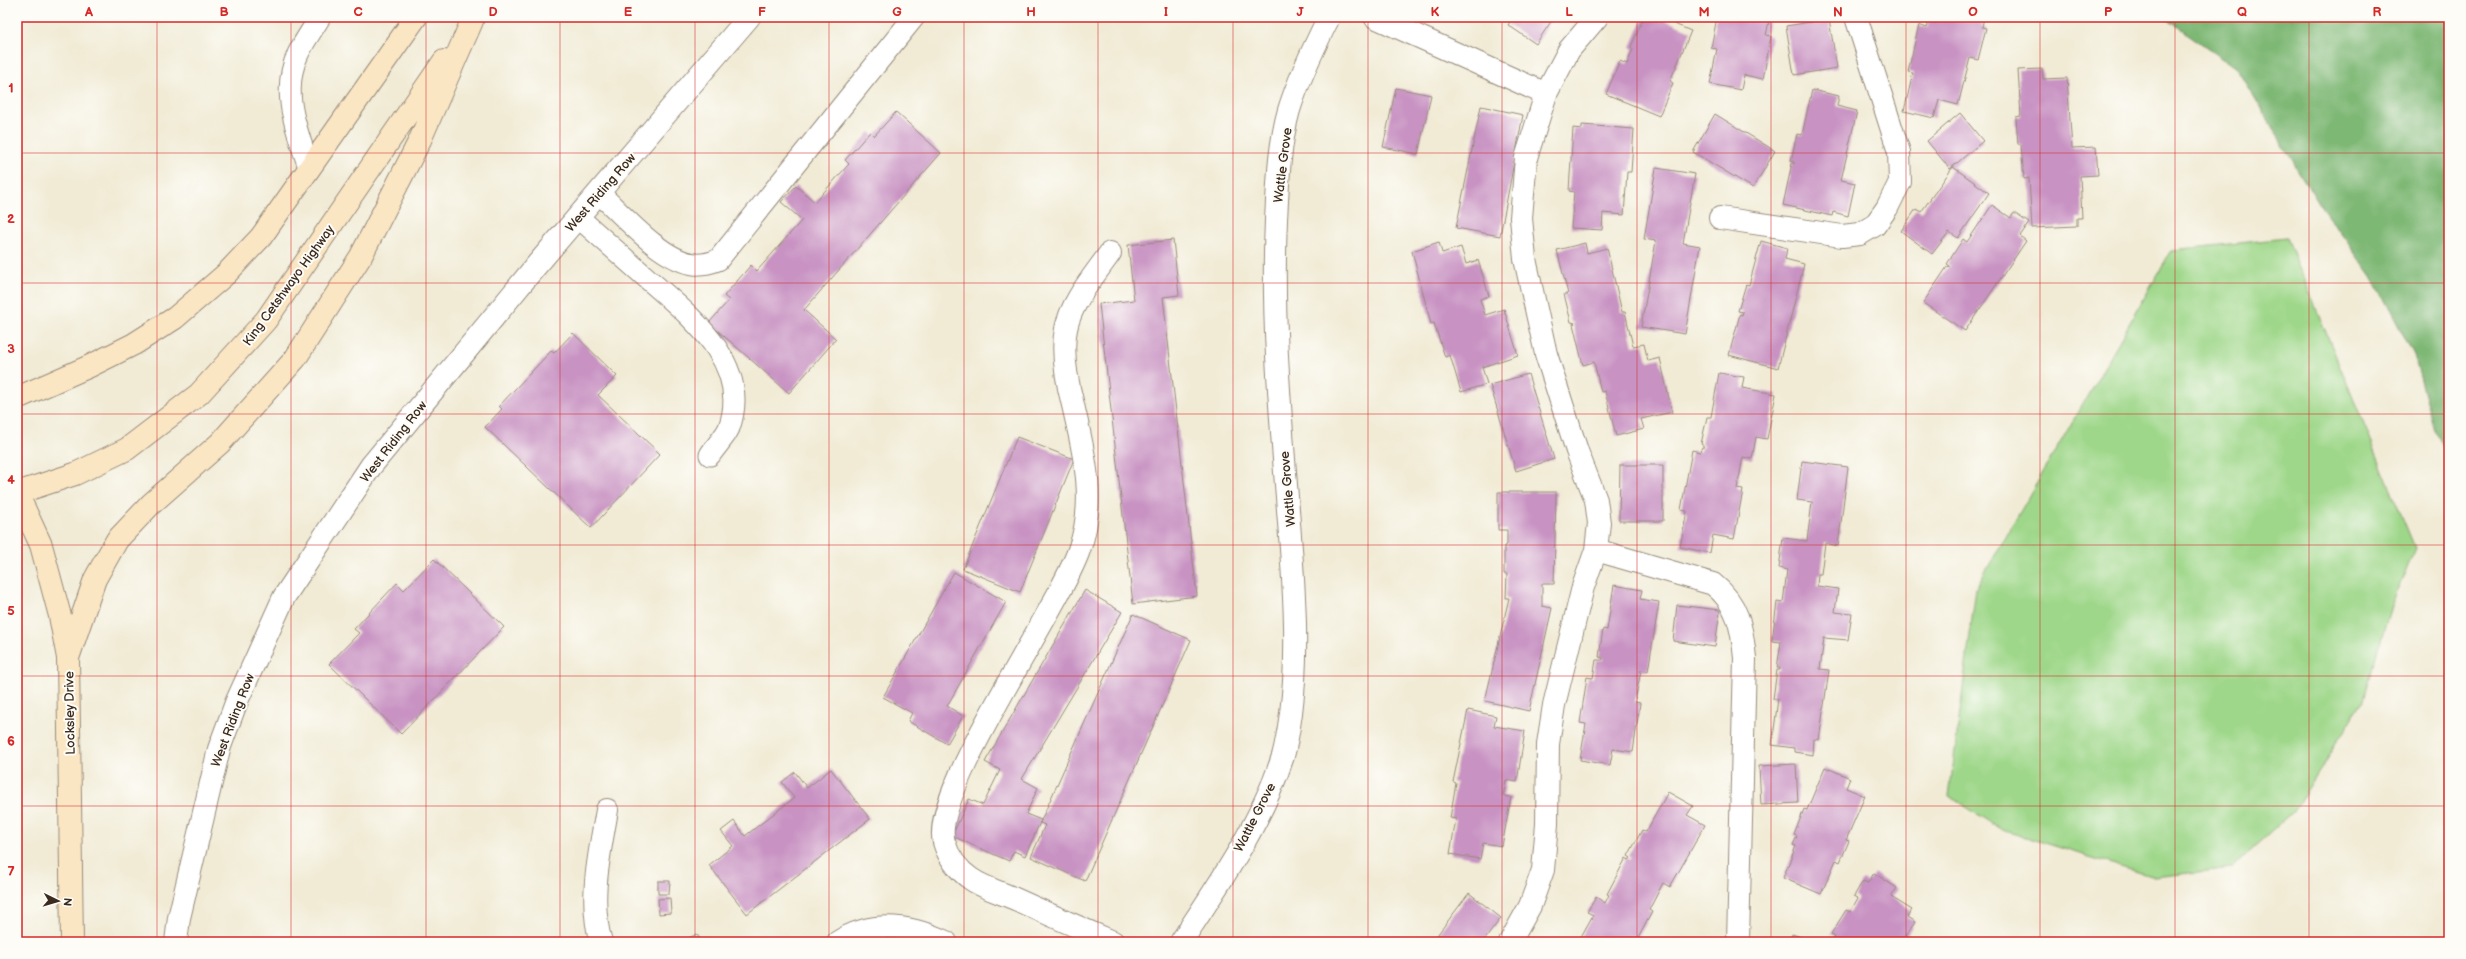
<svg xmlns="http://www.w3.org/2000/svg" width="2466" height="959" font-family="'Balsamiq Sans',sans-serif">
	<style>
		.green { fill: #9ed789; stroke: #6c8054 }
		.forest { fill: #7eb875; stroke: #5c714a }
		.building { fill: #c892c2 }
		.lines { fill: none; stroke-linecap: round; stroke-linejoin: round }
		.lane-casing { stroke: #968a7a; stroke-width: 23 }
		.street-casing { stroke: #968a7a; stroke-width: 24 }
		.secondary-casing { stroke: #968a7a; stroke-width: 24 }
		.lane { stroke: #fff; stroke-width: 21 }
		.street { stroke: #fff; stroke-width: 22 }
		.secondary { stroke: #fbe6c4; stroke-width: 22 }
		.grid { fill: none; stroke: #d62828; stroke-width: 1; stroke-opacity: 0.55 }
		.labels { text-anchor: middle; stroke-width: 4; stroke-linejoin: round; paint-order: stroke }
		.street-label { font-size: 13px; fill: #3b2a1e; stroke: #fdfcf7 }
		.neatline { fill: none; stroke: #d62828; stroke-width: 1.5 }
		.grid-label { font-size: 13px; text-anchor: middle; font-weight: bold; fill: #d62828 }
	</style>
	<rect width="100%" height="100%" fill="#fdfcf7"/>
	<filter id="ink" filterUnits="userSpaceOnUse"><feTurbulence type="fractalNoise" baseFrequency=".025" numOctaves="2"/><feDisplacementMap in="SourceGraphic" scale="8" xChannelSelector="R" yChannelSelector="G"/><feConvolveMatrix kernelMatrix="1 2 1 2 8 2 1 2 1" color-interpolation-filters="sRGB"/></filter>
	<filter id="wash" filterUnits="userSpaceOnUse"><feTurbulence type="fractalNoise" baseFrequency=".012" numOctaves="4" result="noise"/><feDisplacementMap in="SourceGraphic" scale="16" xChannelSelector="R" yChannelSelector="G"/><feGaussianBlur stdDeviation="0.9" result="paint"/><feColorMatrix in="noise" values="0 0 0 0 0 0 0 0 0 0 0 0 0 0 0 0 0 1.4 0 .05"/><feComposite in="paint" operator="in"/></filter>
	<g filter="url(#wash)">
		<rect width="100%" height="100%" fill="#f1ebd5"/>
		<path class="green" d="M2287,238L2415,548L2391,606L2362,702L2294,811L2232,868L2154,877L2002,830L1949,796L1976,588L2172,250Z"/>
		<path class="forest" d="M2164,17H2449V460L2435,430L2414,355L2372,276L2318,202L2236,68Z"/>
		<g id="blocks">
			<path class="building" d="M1513,17H1554L1536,44L1508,25Z
				M1647,17H1658L1691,31L1670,81L1673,83L1659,116L1606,94L1620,61L1627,64L1633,49L1631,47L1643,19L1645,20Z
				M1717,17H1770L1766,35L1771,36L1763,79L1744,75L1741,90L1710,84L1717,49L1711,48Z
				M1930,17H1984L1982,27L1986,28L1978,60L1970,58L1958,105L1939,100L1934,118L1904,111L1913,73L1908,72L1919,25L1927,28Z
				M1829,19L1837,68L1794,75L1786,26Z
				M2042,69L2043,79L2067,78L2072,148L2096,147L2098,175L2080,176L2082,218H2077V226L2032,228L2029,178L2024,179L2021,144H2018L2016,117L2021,116L2018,70Z
				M1396,88L1431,95L1418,154L1383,147Z
				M1812,90L1839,96L1837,106L1857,111L1841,180L1855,183L1848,216L1833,212L1832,216L1783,205L1792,163L1794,164V162L1791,161L1797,134L1802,135Z
				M1481,106L1523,115L1500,236L1456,228Z
				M896,112L941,153L804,310L836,339L789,393L709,323L729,300L724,296L751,265L757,271L802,220L781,202L796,186L815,202L849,164L845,160L870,132L874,136Z
				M1960,113L1983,141L1950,169L1927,141Z
				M1715,114L1775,151L1753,188L1693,152Z
				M1582,125L1634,129L1631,172H1627L1624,215L1603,213L1602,230L1571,228L1574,192L1569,191L1573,128L1582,129Z
				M1953,167L1989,193L1958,238L1949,232L1932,254L1901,231L1916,209L1921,212Z
				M1656,168L1695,174L1683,243L1700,246L1685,334L1641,327L1656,241L1644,239Z
				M1992,205L2011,218L2014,213L2029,223L2020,236L2026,241L1965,331L1923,303L1947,267L1950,266L1947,264L1963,239L1967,242Z
				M1173,240L1179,295L1163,297L1197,596L1133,604L1099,304L1134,300L1128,245Z
				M1761,241L1787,248L1785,259L1804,264L1778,368L1729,355L1740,314L1742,315L1743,312L1738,311L1746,284L1749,285Z
				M1439,242L1442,253L1461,247L1466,264L1478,260L1489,296L1480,299L1485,315L1504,309L1518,355L1482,367L1487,384L1461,392L1450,355L1445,357L1434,323L1431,324L1412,251Z
				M1585,243L1587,253L1607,248L1622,312H1625L1633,346L1644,344L1648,361L1660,358L1672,412L1641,419L1644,429L1616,436L1605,391L1601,392L1594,362L1583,365L1573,324L1575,323L1571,322L1564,294H1568L1557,250Z
				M573,333L617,376L598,395L660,454L591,528L485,427L502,409L499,406L551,351L554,353Z
				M1719,373L1744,377L1742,388L1776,394L1767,439L1756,437L1752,459L1743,457L1737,489L1743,490L1734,539L1713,535L1710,553L1680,547L1687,511L1681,510L1692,450L1700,452L1702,447H1705L1701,444L1707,417H1711Z
				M1528,374L1554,459L1516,471L1490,385Z
				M1017,437L1074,459L1020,592L963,569Z
				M1802,461L1848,467L1838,546L1825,543L1821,574H1818L1817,586L1838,589L1835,612L1852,614L1848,640L1824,638L1820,669L1829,670L1819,740L1814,739L1813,755L1794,752V748L1772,745L1778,699H1773L1777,670H1780V668H1777L1781,642L1772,641L1777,602L1783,603L1787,570L1779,568L1783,538L1807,541L1812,502L1797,500Z
				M1620,465H1663V521H1619Z
				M1498,492H1556L1554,584H1542V606L1552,608L1529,711L1485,701L1509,598H1506L1507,574H1504V546L1507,545V530H1498Z
				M434,559L504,627L401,734L329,664L359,633L354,629L397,583L404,590Z
				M954,572L1006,602L947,706L963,716L947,744L908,721L912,713L883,697Z
				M1614,585L1642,590L1640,599L1659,602L1648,671L1641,670L1635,702L1640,703L1633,752L1613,749L1610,765L1580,760L1586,724L1580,723L1587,677L1593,678L1596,660H1603V658L1599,657L1603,629L1607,630Z
				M1085,590L1122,612L1022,779L1038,788L1026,814L1041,820L1025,856L1014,851L1009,861L952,836L969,799L983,805L1000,770L985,762Z
				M1677,605L1720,610L1715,647L1673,641Z
				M1133,614L1191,640L1085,881L1031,857L1045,825L1040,823Z
				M1468,710L1496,716L1494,726L1525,731L1517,782L1506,780L1503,796L1511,797L1502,846L1483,843L1480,859L1450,854L1456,819L1450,818L1456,783L1453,782Z
				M1796,764L1798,803L1761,805L1759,766Z
				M1825,767L1850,778L1846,788L1865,796L1846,840L1849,841L1840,862L1836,860L1821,894L1783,878L1796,846L1793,845L1797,836L1794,835L1804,809L1807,810Z
				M831,769L870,819L747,914L709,865L733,846L721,831L734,821L745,836L794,798L782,782L795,772L807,788Z
				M1668,792L1693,806L1687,815L1705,825L1670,887L1663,883L1649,910L1652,912L1636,942H1578L1593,915L1587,912L1596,897L1605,903L1609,895L1607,894L1626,858L1629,860L1631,858L1628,856L1642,830L1646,832Z
				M1874,873L1897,888L1891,897L1912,910L1907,917L1915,922L1902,942H1832L1835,936L1831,934L1846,910L1850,912L1858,898L1854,896L1863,881L1868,883Z
				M658,881H670L669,894H658Z
				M1469,893L1501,918L1483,942H1432Z
				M670,898L671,913L659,914L658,899Z
				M697,934L701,942H680Z
				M1792,934L1816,942H1790Z"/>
		</g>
	</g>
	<g filter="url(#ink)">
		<use href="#blocks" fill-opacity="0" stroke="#968a7a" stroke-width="1"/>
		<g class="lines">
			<g class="lane-casing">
				<path id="lane" d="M309,167C297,131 280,92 298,54C304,41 313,29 320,17
					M599,193C623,215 661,260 694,264C703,265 710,263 718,260L914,17
					M578,217C602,238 625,259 649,280C691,317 752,364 729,428C725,437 715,447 710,455"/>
			</g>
			<g class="street-casing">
				<path id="street" d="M1375,17L1546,94
					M1720,218L1842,236L1860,234L1875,225L1887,208L1900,182L1899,152L1856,17
					M1110,253C1094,276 1071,302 1066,329C1061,353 1067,382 1073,405C1084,453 1097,501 1079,550C1059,608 929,795 944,842C948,856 958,870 971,879C982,887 999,892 1013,898C1046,913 1080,928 1113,942
					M1596,550L1713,584C1738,604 1742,627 1745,658L1738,942
					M176,942L179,918L219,749L236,703L284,597L371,466L535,267L749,17
					M601,942C588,900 600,852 607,810
					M838,942C872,920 910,925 946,942
					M1181,942C1219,884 1262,822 1283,756C1287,742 1289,727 1291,713C1298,658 1295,604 1291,549C1283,439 1271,331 1276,220C1278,184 1279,145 1289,110C1299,78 1314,47 1329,17
					M1510,942L1530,906L1543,870L1547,824L1548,744L1554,705L1583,587L1596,550L1599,523L1596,500L1577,451L1546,354L1525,259L1521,218L1526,158L1546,94L1569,50L1597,17"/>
			</g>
			<g class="secondary-casing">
				<path id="secondary" d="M17,398L90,366L134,344L175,318L226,274L261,237L416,17
					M17,493L75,474L127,449L199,394L266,320L444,61
					M17,493L41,545L60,616L68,658L72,942
					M68,658L95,579L117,540L151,504L220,443L295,359L361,256L420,140L472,21"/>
			</g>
			<use href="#lane" class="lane"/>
			<use href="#street" class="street"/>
			<use href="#secondary" class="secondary"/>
		</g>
	</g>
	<path class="grid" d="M157,17V942M291,17V942M426,17V942M560,17V942M695,17V942M829,17V942M964,17V942M1098,17V942M1233,17V942M1368,17V942M1502,17V942M1637,17V942M1771,17V942M1906,17V942M2040,17V942M2175,17V942M2309,17V942M17,153H2449M17,283H2449M17,414H2449M17,545H2449M17,676H2449M17,806H2449"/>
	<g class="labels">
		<g class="street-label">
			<text transform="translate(1282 165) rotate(-83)" y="5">Wattle Grove</text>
			<text transform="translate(600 192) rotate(-49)" y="5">West Riding Row</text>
			<text transform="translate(288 285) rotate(-54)" y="5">King Cetshwayo Highway</text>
			<text transform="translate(393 441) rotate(-52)" y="5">West Riding Row</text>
			<text transform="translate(1287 489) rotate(-95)" y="5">Wattle Grove</text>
			<text transform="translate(69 713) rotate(-91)" y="5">Locksley Drive</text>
			<text transform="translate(232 720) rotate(-69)" y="5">West Riding Row</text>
			<text transform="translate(1254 817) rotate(-63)" y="5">Wattle Grove</text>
		</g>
	</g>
	<rect width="2466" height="959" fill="none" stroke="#fdfcf7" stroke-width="44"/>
	<g transform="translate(58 901) rotate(95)" stroke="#fdfcf7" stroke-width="3" paint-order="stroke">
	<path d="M0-3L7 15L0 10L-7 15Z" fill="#3b2a1e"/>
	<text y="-6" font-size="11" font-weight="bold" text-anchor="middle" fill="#3b2a1e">N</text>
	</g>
	<rect x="22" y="22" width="2422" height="915" class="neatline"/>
	<g class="grid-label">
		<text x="89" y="16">A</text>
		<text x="224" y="16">B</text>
		<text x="358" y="16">C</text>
		<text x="493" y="16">D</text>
		<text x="628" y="16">E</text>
		<text x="762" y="16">F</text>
		<text x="897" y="16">G</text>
		<text x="1031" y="16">H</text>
		<text x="1166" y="16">I</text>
		<text x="1300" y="16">J</text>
		<text x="1435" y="16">K</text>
		<text x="1569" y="16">L</text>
		<text x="1704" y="16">M</text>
		<text x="1838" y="16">N</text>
		<text x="1973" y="16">O</text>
		<text x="2108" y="16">P</text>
		<text x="2242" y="16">Q</text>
		<text x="2377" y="16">R</text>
		<text x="11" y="92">1</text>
		<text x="11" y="223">2</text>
		<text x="11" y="353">3</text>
		<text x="11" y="484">4</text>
		<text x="11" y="615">5</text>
		<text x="11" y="745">6</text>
		<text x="11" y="876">7</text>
	</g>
</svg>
